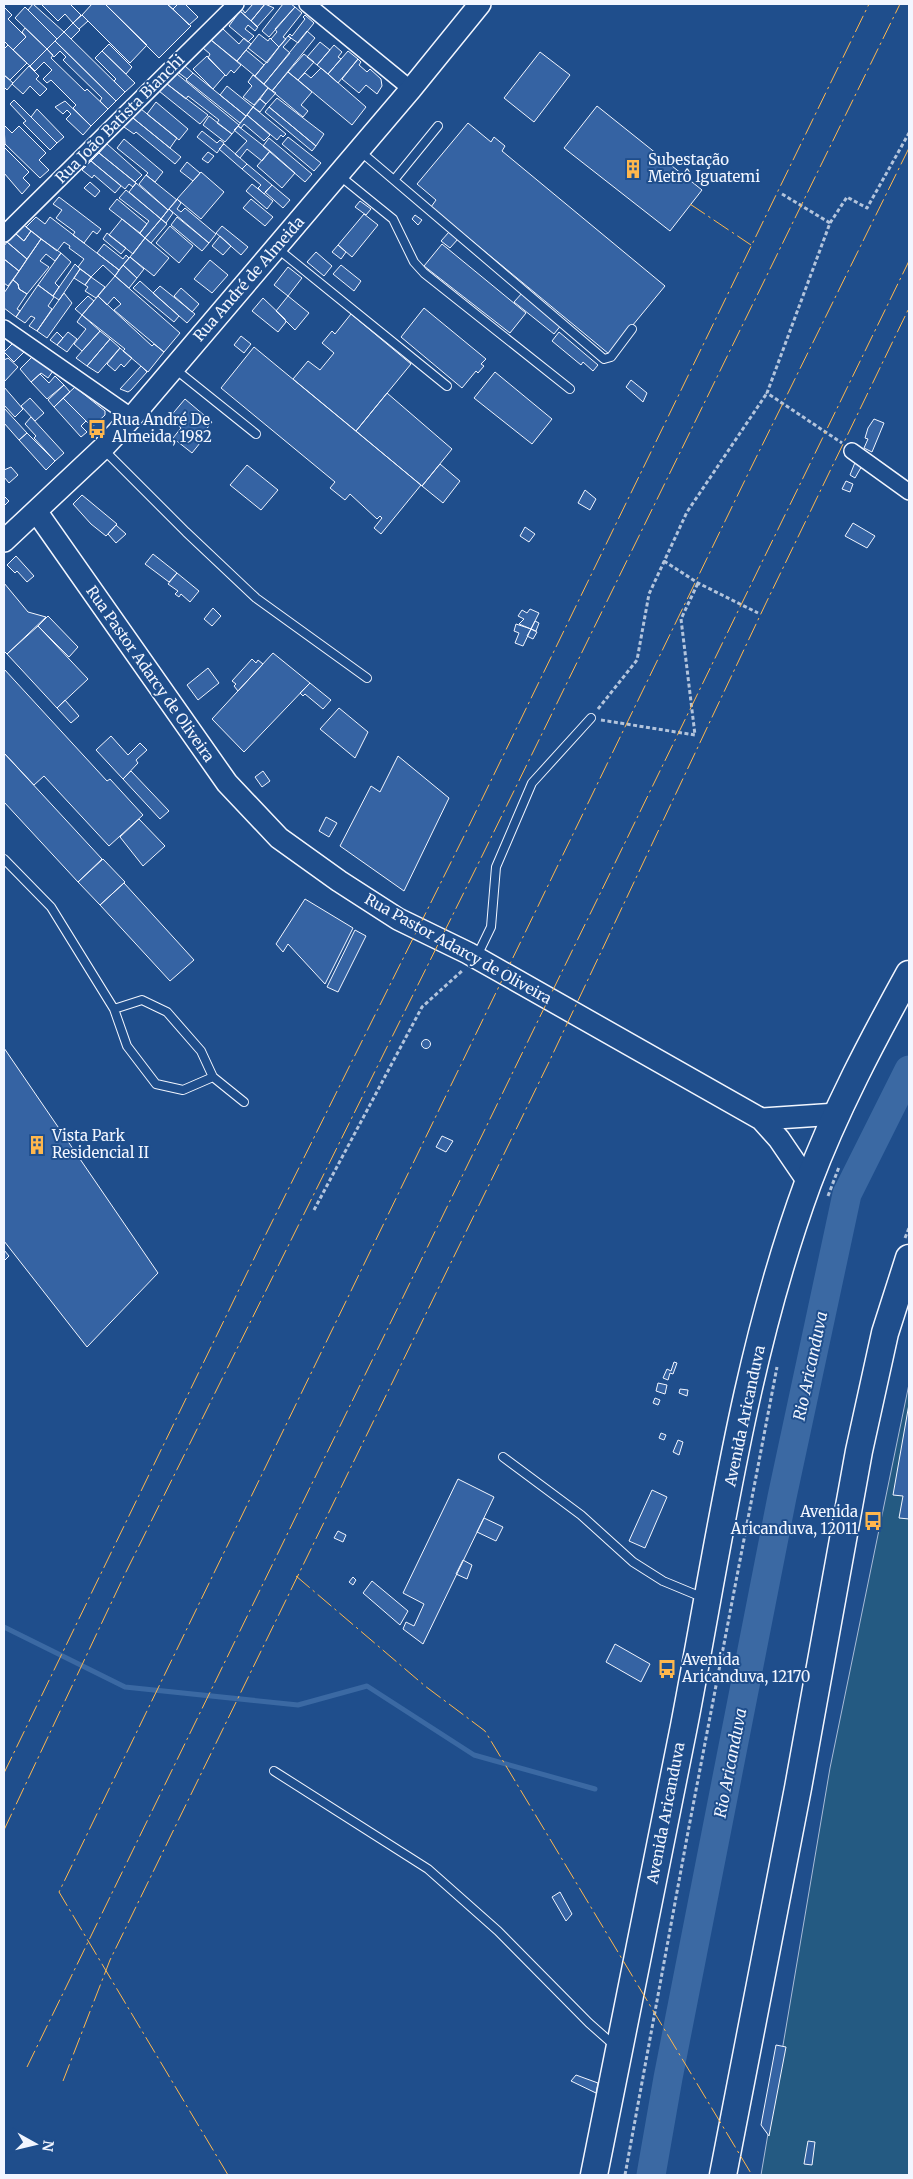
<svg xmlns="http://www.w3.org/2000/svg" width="913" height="2179" font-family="Merriweather,serif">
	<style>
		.green { fill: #245a82; stroke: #a8bbd7 }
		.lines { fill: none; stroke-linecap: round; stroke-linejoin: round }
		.stream { stroke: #3b69a3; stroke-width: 5 }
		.river { stroke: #3b69a3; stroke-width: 29 }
		.building { fill: #3563a3; stroke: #f2f6ff }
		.lane-casing { stroke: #f2f6ff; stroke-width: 10 }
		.street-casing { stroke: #f2f6ff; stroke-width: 18 }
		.secondary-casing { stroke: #f2f6ff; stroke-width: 24 }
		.highway-casing { stroke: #f2f6ff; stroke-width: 29 }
		.path { stroke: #b3c4dc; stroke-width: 3; stroke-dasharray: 4 2.5; stroke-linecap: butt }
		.lane { stroke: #1f4e8c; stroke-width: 8 }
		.street { stroke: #1f4e8c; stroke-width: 15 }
		.secondary { stroke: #1f4e8c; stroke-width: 21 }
		.highway { stroke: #1f4e8c; stroke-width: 26 }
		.power { stroke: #ffb74d; stroke-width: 1; stroke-dasharray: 18 4 2.5 4; stroke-linecap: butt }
		.labels { text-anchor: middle; stroke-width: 4; stroke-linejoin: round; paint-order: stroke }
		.street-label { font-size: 15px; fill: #f2f6ff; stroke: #1f4e8c }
		.poi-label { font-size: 15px; fill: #f2f6ff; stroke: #1f4e8c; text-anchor: start }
		.water-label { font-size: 16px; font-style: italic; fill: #f2f6ff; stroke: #1f4e8c }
	</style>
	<rect width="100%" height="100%" fill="#1f4e8c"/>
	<path class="green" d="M909,1384V2175H761L830,1768Z"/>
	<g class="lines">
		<path class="stream" d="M4,1627L125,1687L298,1705L367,1686L474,1755L595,1789"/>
		<path class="river" d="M651,2175L668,2078L782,1497L847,1194L909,1070"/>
	</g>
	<path class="building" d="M33,4L64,32L57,39L28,10Z
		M41,4H70L81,15L73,23L65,14L58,21Z
		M92,4H105L147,45L130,63L82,15Z
		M105,4H167L191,26L159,58Z
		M167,4H178L173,9Z
		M178,4H185L198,17L189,25L173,9Z
		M253,4H265L251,21L240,11L242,9L245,13Z
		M265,4L274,8L257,27L251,21Z
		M283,4H291L295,7L269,37L262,31Z
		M4,7L12,15L8,19L26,37L13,50L4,41Z
		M25,7L57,39L47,49L15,18Z
		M295,7L302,13L283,37L286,39L279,47L271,39L277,32L275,29Z
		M240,11L258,27L255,31L248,25L245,29L254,36L248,42L229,26Z
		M82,15L88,21L79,29L73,23Z
		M305,15L314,23L298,43L288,36L290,34L292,36L305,19L303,17Z
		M73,23L80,30L71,39L64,32Z
		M25,28L47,49L30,66L13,50L26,37L22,32Z
		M223,29L239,44L244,38L251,44L237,61L211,40Z
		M307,31L315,38L272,91L264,84Z
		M64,32L125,92L116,101L55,41Z
		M259,34L268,41L270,38L279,47L267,63L248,48Z
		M288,36L291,38L283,47L290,53L264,84L255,76Z
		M211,40L241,65L234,73L231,70L226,76L208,58L210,54L203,48Z
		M55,41L116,101L108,109L100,101L102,98L63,60L66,57L60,51L54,57L47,49Z
		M320,42L330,50L317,65L307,57Z
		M109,44L132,67L126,74L102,51Z
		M8,45L27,63L10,80L4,75V49Z
		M334,45L342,52L338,57L341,59L328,74L317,65Z
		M47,49L53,55L51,58L85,91L87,89L108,109L91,126L73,108L76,105L51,80L47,83L43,79L52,70L44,62L35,71L30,66Z
		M246,50L264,65L255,76L237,61Z
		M102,51L135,83L125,92L114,81L116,79L95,58Z
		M348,51L358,59L338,83L328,74Z
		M540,52L570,75L534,122L504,98Z
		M304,54L314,62L298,80L288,72Z
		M207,56L225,75L213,89L193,69Z
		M358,59L361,62L359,65L367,72L370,69L381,79L382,86L377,94L366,85L359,93L342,79Z
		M29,66L39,76L36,79L47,89L40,96L30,86L23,94L12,84Z
		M185,66L193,73L187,79L179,73Z
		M321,68L366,107L352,125L298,80L305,73L311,78Z
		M288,72L312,92L301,105L308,111L303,117L272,91Z
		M193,73L246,116L240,123L186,80Z
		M177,74L239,125L232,134L217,123L219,120L188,96L186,99L167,84Z
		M4,75L13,83L7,90L4,87Z
		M253,75L268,88L254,105L243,97L252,86L248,82Z
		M167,84L208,115L200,124L159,91Z
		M227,86L253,107L246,116L220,95Z
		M268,88L276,93L266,104L260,99Z
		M277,98L324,134L316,146L269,107Z
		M260,99L266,104L260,112L253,107Z
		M14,100L57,143L50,150L23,123L26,121L10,104Z
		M65,101L91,126L83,135L66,119L71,114L67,110L63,114L55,107Z
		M156,102L188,129L179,140L147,114Z
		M597,106L702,190L670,231L564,148Z
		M253,107L286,134L283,137L281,135L277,140L247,115Z
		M269,107L316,146L312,151L265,112Z
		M37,109L64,137L57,143L31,117Z
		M141,109L177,138L170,148L133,118Z
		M247,115L270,135L264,141L244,124L241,128L238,126Z
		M209,116L232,134L225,142L203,125Z
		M133,118L181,157L175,164L136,132L134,134L124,127Z
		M468,123L491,142L494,137L505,146L502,151L665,286L609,354L431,207L436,200L417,184Z
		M4,125L12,133L19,126L46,153L39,160L49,170L40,178L5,144Z
		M238,126L270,151L262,161L247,149L240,158L235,154L247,141L234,130Z
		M202,131L217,143L220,140L224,143L217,153L197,137Z
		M288,137L321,163L314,171L282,144Z
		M269,138L312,174L305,182L263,146Z
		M124,139L163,172L155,182L146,175L148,173L117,148Z
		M107,144L142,175L135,182L99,153Z
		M224,144L247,164L242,169L219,149Z
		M4,147L29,172L23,178L30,185L22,194L4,173Z
		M270,151L295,173L282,188L257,166Z
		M208,152L214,156L208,163L202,159Z
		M99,153L136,183L133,187L129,184L125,189L91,161Z
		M91,161L121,186L115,193L94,175L92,178L82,170Z
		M187,162L200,173L193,181L180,171Z
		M247,164L272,185L264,194L258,188L261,185L242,169Z
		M201,172L224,192L201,219L177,199Z
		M146,175L177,200L168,210L139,184Z
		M90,182L100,191L95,197L84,188Z
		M136,183L168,210L161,219L129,192Z
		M252,184L273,201L267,209L246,191Z
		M272,185L290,200L283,208L265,192Z
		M126,190L161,219L145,238L140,233L149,221L119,198Z
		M59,197L101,229L97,234L93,231L84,243L73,235L75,232L56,218L62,210L53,204Z
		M117,199L147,224L140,233L109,209Z
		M177,199L181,203L177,209L181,212L185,208L216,234L209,243L169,209Z
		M251,199L273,217L265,226L243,208Z
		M360,201L371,209L366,215L355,207Z
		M169,209L173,213L166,223L161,219Z
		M364,214L378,225L352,257L338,245Z
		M415,215L422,220L418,225L412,219Z
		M36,217L45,224L50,217L119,270L115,276L103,265L91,277L78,267L84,259L69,248L70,246L64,242L57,251L26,227Z
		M177,217L209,243L202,251L171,225Z
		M122,219L145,238L133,254L109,235Z
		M161,219L167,224L151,243L145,238Z
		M24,225L31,231L24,241L16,234Z
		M170,226L193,246L179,263L156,243Z
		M222,226L248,247L241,255L216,233Z
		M31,231L41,239L27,259L7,242L16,234L24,241Z
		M449,232L458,239L450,248L441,241Z
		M107,233L126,248L121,254L103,239Z
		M220,236L231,246L223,255L212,246Z
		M145,238L169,258L154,276L130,257Z
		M41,239L61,253L55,261L46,254L40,261L49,267L27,294L19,289L18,284L13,280Z
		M7,242L27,259L19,271L4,259V246Z
		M104,244L123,259L126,255L129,258L119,270L97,253Z
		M442,244L526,313L510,333L424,266Z
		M338,245L346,252L341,259L332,252Z
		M316,252L332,266L324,276L307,262Z
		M61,253L71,262L55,283L59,287L53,296L38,285Z
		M130,257L144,269L137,278L123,265Z
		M4,259L19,271L8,286L4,283Z
		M210,260L228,275L212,293L194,279Z
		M75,264L80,269L59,300L53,296Z
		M123,265L137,278L129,288L115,276Z
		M341,265L361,281L354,291L333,274Z
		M288,267L302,278L288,296L274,285Z
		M80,269L91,277L85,285L74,278Z
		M115,276L180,333L164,352L114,310L121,304L114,297L107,305L98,296Z
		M91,277L105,287L96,298L85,291L88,287L85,285Z
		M13,280L18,284L19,289L27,294L17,309L20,311L16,317L4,308V293Z
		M140,281L179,316L174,322L133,288Z
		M38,285L54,297L48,306L52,309L37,331L29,326L35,318L31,316L25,323L16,317Z
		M160,286L195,314L187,323L153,293Z
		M181,288L199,304L192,312L174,296Z
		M523,292L562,324L554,334L514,302Z
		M64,293L72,303L47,338L37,331Z
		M88,296L94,301L82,315L75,309Z
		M98,296L152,346L154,344L164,352L148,372L123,351L125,349L82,315Z
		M288,296L309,313L295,330L276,311Z
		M263,298L285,319L286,322L278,332L252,311Z
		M424,308L486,359L481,364L484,366L478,373L476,371L462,388L401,337Z
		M351,314L411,364L356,431L293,379L308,361L320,370L334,353L322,343L332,331L335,334Z
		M82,315L100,331L82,351L74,344L86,329L77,322Z
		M100,331L110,339L87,366L76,358Z
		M57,332L63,338L57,345L50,340Z
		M68,332L77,339L67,352L57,345Z
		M559,332L598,365L593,371L583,362L581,365L552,341Z
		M241,336L251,344L244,353L234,345Z
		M110,339L120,348L98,373L87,366Z
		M13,343L24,352L14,362L4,352Z
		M254,347L421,485L381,534L374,528L382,518L380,516L377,519L350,494L345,500L330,488L335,482L221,388Z
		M120,348L132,358L124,367L121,364L115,371L107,364Z
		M32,357L53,371L48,378L41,373L31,382L20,369Z
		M8,358L18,367L4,382V360Z
		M141,366L147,372L131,390L128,392L120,389Z
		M495,372L552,419L532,444L474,398Z
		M40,374L49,383L55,376L64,385L47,399L31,382Z
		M631,380L647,393L643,402L626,387Z
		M64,385L70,392L54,407L48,400Z
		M4,387L23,409L15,417L4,405Z
		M75,387L105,411V415L92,427L63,398Z
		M387,393L452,449L422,486L356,431Z
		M30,398L44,413L35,421L21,406Z
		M63,398L86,421L81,426L87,432L81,437L54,407Z
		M185,399L212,422L201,436L204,438L192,453L173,438L181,428L169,418Z
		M4,408L27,433L19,440L4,423Z
		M31,417L64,453L55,461L34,438L36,436L25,424Z
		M874,419L884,423L872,452L864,448L868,439L865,438L868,428Z
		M27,433L55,461L46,470L19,440Z
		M856,460L863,464L855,478L850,475Z
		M440,464L460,481L443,503L422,486Z
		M247,465L278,490L261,510L230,485Z
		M11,467L18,475L9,483L4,477V470Z
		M846,481L853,484L850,492L842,489Z
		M585,490L596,499L590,510L578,503Z
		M82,495L117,524L106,536L91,524L73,504Z
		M4,496L9,501L4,506Z
		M853,523L875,536L867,548L845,536Z
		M116,525L126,534L116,543L108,534Z
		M525,527L535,534L529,542L520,536Z
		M153,554L177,573L169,582L145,564Z
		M16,556L34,576L27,582L17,571L15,573L7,565Z
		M177,573L199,591L190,602L181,594L179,597L175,594L178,591L168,584Z
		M4,583L28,612L46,617L7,654L4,651Z
		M213,608L221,616L212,626L204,619Z
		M530,609L539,613L531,629L519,624L524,619L518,616L522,610L527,613Z
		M48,616L78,647L69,657L38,626Z
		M535,621L539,623L536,631L531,629Z
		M516,624L531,629L523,646L515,643L519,633L514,631Z
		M38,626L88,679L57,708L7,654Z
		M531,629L537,632L533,639L527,636Z
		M273,653L310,683L244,752L212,719Z
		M252,659L256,663L258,660L263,664L238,691L234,686L236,684L232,681Z
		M208,668L219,683L198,700L187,685Z
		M4,669L107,781L110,779L143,815L109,846L44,776L34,785L4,753Z
		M310,683L331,700L323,709L305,694L303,696L300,693Z
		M65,700L79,716L71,723L57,708Z
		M339,708L368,732L355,758L320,729Z
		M111,736L128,755L140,743L147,750L136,760L138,763L123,779L96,750Z
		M4,753L102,859L78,882L4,802Z
		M398,756L449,798L404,891L340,846L371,786L380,792Z
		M131,771L169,811L160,819L123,779Z
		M263,771L270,781L262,787L255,777Z
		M326,817L337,823L329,837L319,831Z
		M139,819L165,846L143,866L120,837Z
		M103,859L125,882L100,905L78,882Z
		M124,883L194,960L170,981L100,905Z
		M305,899L353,928L325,984L288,944L283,952L276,944Z
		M355,930L366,936L338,992L327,987Z
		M421.5 1044a4.5 4.5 0 1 1 9 0a4.5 4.5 0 1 1-9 0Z
		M4,1048L158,1273L87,1347L4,1241Z
		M442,1136L453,1141L446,1152L436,1147Z
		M4,1250L9,1256L4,1261Z
		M674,1362L677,1363L673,1374L670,1373L668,1380L663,1378L667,1369L671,1371Z
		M658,1383L667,1385L665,1394L656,1391Z
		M680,1389L688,1390L687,1396L679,1393Z
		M655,1398L660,1400L658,1405L653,1403Z
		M909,1404V1519L899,1518L903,1496L893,1495Z
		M661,1433L666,1435L664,1440L659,1438Z
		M678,1440L683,1442L679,1455L673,1452Z
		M458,1479L494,1497L423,1644L403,1629L406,1622L414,1626L424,1604L403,1593Z
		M652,1490L667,1497L645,1548L629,1541Z
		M484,1518L503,1527L496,1541L477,1532Z
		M338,1531L346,1535L343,1542L334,1538Z
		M463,1560L472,1565L467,1579L456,1574Z
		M353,1577L356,1580L353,1585L349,1582Z
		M372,1581L408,1611L400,1625L363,1593Z
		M615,1644L650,1664L641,1682L606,1662Z
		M560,1892L572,1914L566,1921L552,1897Z
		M776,2045L786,2047L769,2136L761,2125Z
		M576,2075L598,2083L596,2093L571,2081Z
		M808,2141L815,2142L812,2165L804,2164Z"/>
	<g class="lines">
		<g class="lane-casing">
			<path id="lane" d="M361,152L604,359L611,357L632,329
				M340,176L393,219L414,262L424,273L570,389
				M394,180L438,126
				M278,249L447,386
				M175,369L256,434
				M104,450L186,532L256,598L367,678
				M4,859L51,907L114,1009L127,1046L156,1084L183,1090L213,1077
				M477,956L491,927L496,867L532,783L591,718
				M114,1009L142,1000L167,1012L201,1051L213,1077L244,1102
				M503,1457L581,1515L633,1562L663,1581L704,1598
				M274,1771L428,1869L498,1931L589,2023L615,2046"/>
		</g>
		<g class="street-casing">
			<path id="street" d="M307,4L411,89
				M4,234L236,4
				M4,328L132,417
				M852,451L909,492"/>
		</g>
		<g class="secondary-casing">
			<path id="secondary" d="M36,511L227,783L279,838L339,881L398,919L468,953L761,1119L779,1139L809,1183
				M4,541L102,449L132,417L411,89L480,4
				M761,1119L837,1114"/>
		</g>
		<g class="highway-casing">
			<path id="highway" d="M594,2175C623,2025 655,1876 684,1726C719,1545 744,1357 808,1183C835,1111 872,1041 909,974
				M723,2175L798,1788L859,1451L885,1333L909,1258"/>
		</g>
		<path class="path" d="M782,194L830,223L767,393L842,443
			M830,223L847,197L867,208L909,133
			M664,561L698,583L758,613
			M598,709L637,660L649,594L687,512L767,393
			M601,720L695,735L681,619L698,583
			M828,1196L839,1167
			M314,1210L422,1007L463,970
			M905,1238L909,1228
			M625,2175L688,1832L777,1367"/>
		<use href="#lane" class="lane"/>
		<use href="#street" class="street"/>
		<use href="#secondary" class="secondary"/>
		<use href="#highway" class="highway"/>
		<path class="power" d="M690,204L751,245
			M296,1576L425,1686L485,1731L752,2175
			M4,1773L266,1234L465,834L869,4
			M4,1830L123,1578L483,854L900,4
			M27,2067L909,261
			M63,2081L110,1960L549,1062L766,603L909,308
			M228,2175L59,1892L746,478L909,148"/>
	</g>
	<defs>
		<g id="building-bare" transform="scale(1.5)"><path d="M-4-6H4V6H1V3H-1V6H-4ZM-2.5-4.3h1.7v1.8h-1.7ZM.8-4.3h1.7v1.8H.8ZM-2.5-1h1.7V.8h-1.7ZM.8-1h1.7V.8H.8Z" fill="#ffb74d" stroke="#1f4e8c" stroke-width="2.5" paint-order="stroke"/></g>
		<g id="bus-bare" transform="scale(1.5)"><path d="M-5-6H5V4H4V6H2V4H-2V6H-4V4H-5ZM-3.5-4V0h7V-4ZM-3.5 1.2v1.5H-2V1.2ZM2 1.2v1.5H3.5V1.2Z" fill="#ffb74d" stroke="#1f4e8c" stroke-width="2.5" paint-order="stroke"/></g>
	</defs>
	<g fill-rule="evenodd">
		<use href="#building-bare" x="633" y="169"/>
		<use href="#bus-bare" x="97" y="429"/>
		<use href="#building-bare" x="37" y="1145"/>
		<use href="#bus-bare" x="873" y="1521"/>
		<use href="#bus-bare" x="667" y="1669"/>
	</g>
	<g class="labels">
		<g class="street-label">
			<text transform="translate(120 119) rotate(-45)" y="5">Rua João Batista Bianchi</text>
			<text transform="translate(249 279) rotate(-49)" y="5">Rua André de Almeida</text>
			<text transform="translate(150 674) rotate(55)" y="5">Rua Pastor Adarcy de Oliveira</text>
			<text transform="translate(458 949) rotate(29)" y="5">Rua Pastor Adarcy de Oliveira</text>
			<text transform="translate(745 1416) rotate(-78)" y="5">Avenida Aricanduva</text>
			<text transform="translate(666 1813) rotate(-79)" y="5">Avenida Aricanduva</text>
		</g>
		<g class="poi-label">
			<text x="648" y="165">Subestação<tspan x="648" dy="17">Metrô Iguatemi</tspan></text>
			<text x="112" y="425">Rua André De<tspan x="112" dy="17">Almeida, 1982</tspan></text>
			<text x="52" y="1141">Vista Park<tspan x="52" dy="17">Residencial II</tspan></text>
			<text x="858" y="1517" text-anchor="end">Avenida<tspan x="858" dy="17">Aricanduva, 12011</tspan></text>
			<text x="682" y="1665">Avenida<tspan x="682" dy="17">Aricanduva, 12170</tspan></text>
		</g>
		<g class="water-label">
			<text transform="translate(810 1366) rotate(-78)" y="6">Rio Aricanduva</text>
			<text transform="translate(730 1763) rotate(-79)" y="6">Rio Aricanduva</text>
		</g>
	</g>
	<rect width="913" height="2179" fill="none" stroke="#f2f6ff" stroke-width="10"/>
	<g transform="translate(35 2144) rotate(98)" stroke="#1f4e8c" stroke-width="4" paint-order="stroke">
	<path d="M0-4L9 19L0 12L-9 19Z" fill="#f2f6ff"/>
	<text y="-8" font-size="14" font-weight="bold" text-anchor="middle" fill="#f2f6ff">N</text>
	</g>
</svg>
